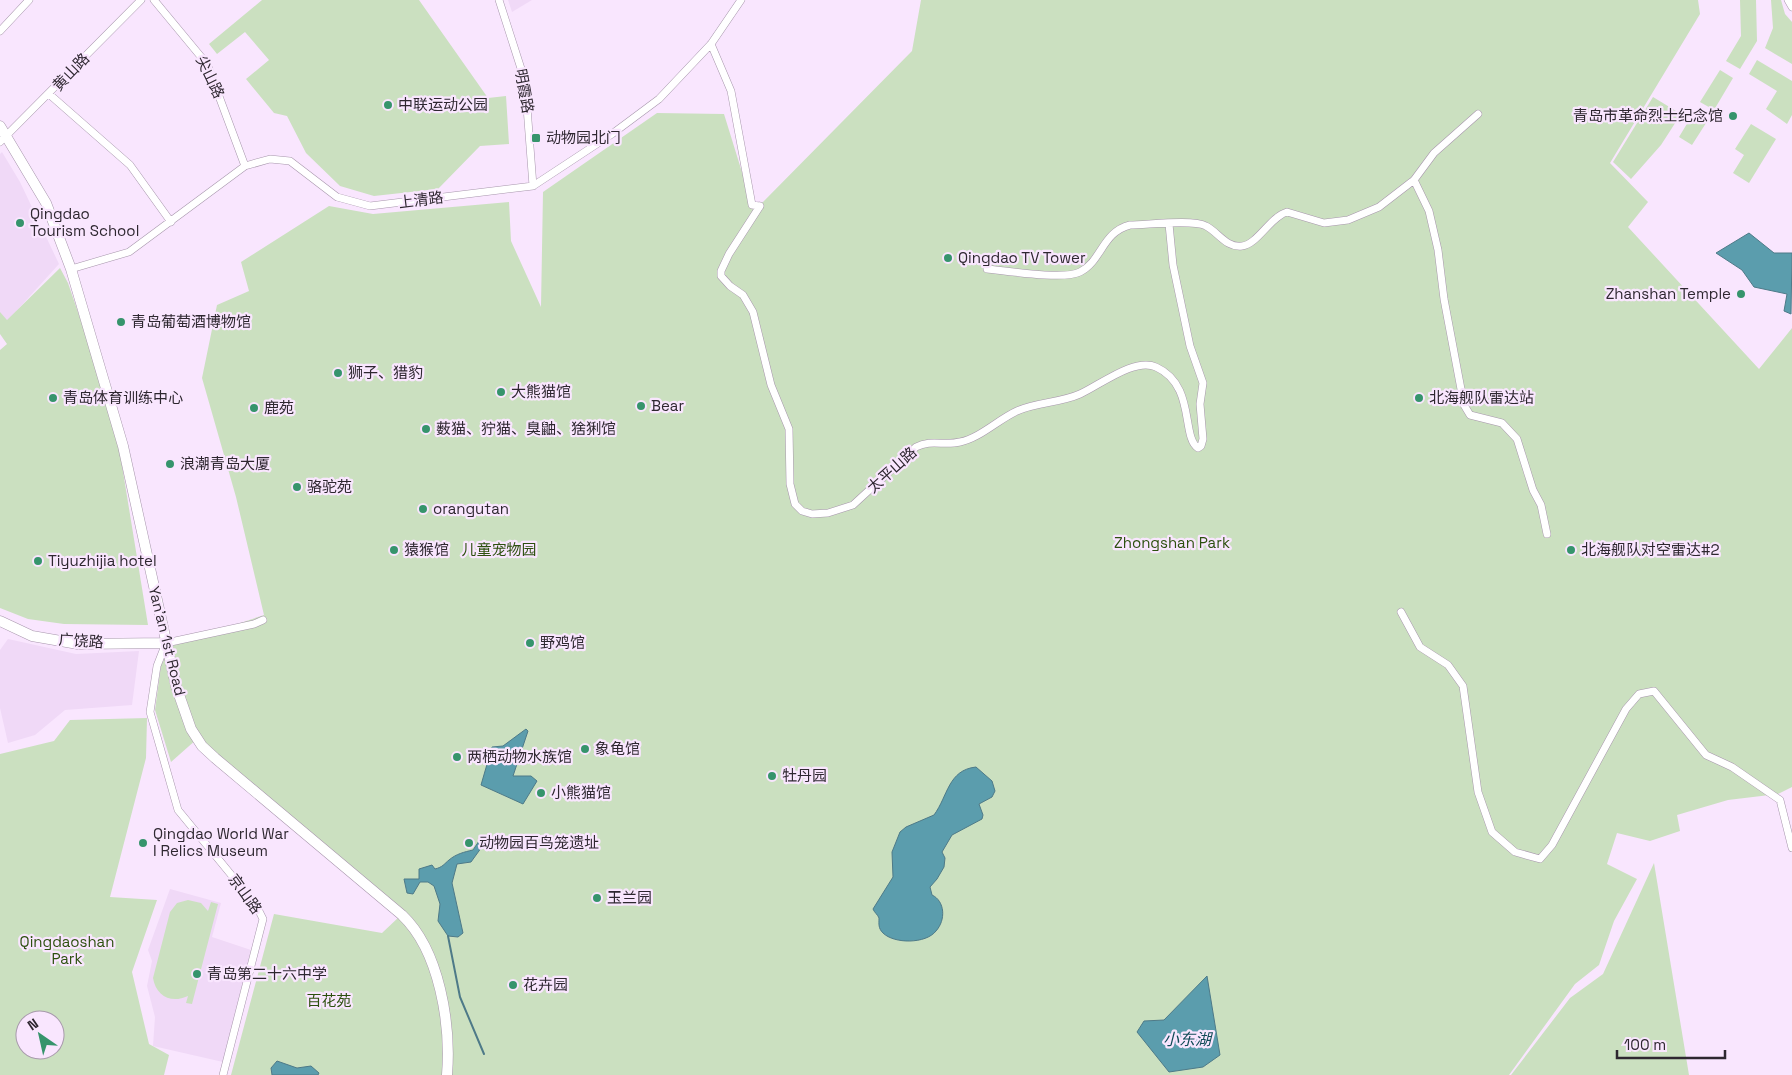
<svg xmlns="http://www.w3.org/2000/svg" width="1792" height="1075" font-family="'Space Grotesk','Noto Sans SC',sans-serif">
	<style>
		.built { fill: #f0d9f7 }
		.green { fill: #cbe0c0; fill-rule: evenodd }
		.water { fill: #5b9dad; stroke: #4e7a88 }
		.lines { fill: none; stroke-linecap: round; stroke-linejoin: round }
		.stream { stroke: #4e7a88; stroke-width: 2 }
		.street-casing { stroke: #a796ac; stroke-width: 8 }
		.secondary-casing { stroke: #a796ac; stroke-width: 11 }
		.street { stroke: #fff; stroke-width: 7 }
		.secondary { stroke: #fff; stroke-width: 10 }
		.poi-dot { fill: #36946c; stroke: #f9e6fe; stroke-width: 2 }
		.labels { text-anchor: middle; stroke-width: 4.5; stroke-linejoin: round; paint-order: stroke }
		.street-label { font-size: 15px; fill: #2e2730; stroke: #f9e6fe }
		.poi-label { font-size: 15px; fill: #2e2730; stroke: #f9e6fe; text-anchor: start }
		.park-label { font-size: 15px; fill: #2d500f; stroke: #f9e6fe }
		.water-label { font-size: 16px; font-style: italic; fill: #104b57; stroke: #f9e6fe }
	</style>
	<rect width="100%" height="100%" fill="#f9e6fe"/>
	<path class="built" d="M508,0H532L512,12Z
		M2,152L20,182L59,264L0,329V154Z
		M8,639L76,654L139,651L132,705L65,710L35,735L8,743L0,708V650Z
		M170,889L221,903L212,937L251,950L223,1062L153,1046L155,1017L147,986L152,961L148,950Z"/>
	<path class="green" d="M262,0H419L488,98L506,96L509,144L480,146L438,189L374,196L340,186L306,153L287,116L274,113L246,79L269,60L245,32L217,54L209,44Z
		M921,0H1698L1700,14L1610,163L1648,202L1628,227L1759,369L1792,328V787L1778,794L1728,800L1677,815L1680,831L1650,841L1617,833L1607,864L1637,879L1614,921L1599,965L1575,984L1509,1075H231L274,914L382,933L400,916L197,739L171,762L155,710L161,665L172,646L264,615L236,497L202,378L217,305L249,291L241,262L329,206L373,214L509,202L511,241L541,307L543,192L657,113L724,114L754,211L912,51Z
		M1740,0H1756L1757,41L1740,69L1726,61L1741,36Z
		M1771,0H1781L1785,14L1792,22V64L1765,48L1773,28Z
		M1757,60L1792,81V115L1787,124L1766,109L1777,91L1749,74Z
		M1720,70L1733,78L1714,110L1700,102Z
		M1653,97L1681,114L1661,145L1631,179L1613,162Z
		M1694,112L1708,120L1692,145L1679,137Z
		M1751,124L1776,139L1749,183L1733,173L1744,155L1735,149Z
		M60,268L68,283L91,350L119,447L148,625L64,624L28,619L0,608V350L7,344L0,334V312L7,320Z
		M147,718L146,758L110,897L157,900L132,972L149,1044L169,1055L164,1075H0V754L54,741L70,720ZM25,1020H55V1050H25Z
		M1654,863L1689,1075H1511L1570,998L1603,974Z
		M188,900L201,903L208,911L211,902L218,904L192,1004L186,1003L188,996C171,1004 156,996 153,978L170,912L177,903Z"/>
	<path class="water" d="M1749,233L1774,253H1792L1791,314L1784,311L1787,294L1754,287L1742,270L1716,253Z
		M526,729L528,731L513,776H531L537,781L523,804L481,785L492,747L503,746Z
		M976,767L992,781L995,791L992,797L979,804L983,815L982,819L952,835L942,852L945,858L944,867L937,879L930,887L932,895C945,901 946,920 936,931C926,944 894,944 883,933C878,928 879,924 879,918C878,915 874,912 873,909L893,877L892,852L900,832L906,827L934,815C948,796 948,770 976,767Z
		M479,841L484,844L471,862L457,864L452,883L463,933L458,937L448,936L438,921L440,904L434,886L428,882H420L413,894L407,893L404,879H419V869L432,865L435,869C443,867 444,864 449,860C456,854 464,852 473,850Z
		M1207,976L1220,1055L1203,1067L1169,1072L1137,1032L1144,1021L1164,1020Z
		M277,1061L297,1068L311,1066L319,1073L318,1075H272L271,1068Z"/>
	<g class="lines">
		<path class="stream" d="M448,936L460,997L484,1054"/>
		<g class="street-casing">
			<path id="street" d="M154,0L207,64L245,166
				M499,0L525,81L533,186
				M1788,0L1792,7
				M0,31L29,0
				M711,44L731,91L752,205L760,206
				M49,94L130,165L171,222
				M0,142L141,0
				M1414,180L1429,211L1438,250L1444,299L1464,405L1470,415L1502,423L1517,439L1533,490L1541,505L1547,534
				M760,206L729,254L721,271V276L730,286L743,295L753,312L771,385L789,429L790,484L795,504L802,511L812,514L828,513L853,505L916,447C931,439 944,446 960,442C980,438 999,419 1017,411C1037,402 1060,403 1080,394C1100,385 1135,357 1156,367C1196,385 1181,437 1198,448L1201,446L1203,439L1200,404L1203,383L1190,346L1173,265L1169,224
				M71,269L129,252L245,166L270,159L290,161L337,197L370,206L533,186L612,134L659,99L711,44L741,0
				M987,269C1007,271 1064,280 1080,272C1102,261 1102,232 1130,225C1147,225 1193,219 1206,226C1218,232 1226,248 1242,246C1258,244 1270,217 1287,212L1324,223L1348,220L1379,207L1414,180L1434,153L1478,114
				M1401,612L1420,647L1448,665L1463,686L1478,792L1492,832L1515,852L1540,859L1552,845L1626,709L1639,694L1654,691L1706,755L1732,767L1780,800L1792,848
				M223,1075L263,919L256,905L178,810L150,712L157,666L166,643L254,624L263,620"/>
		</g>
		<g class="secondary-casing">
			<path id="secondary" d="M0,126L46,203L71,269L123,446L176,686L191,729L202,746L215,758L402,915C440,951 451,1025 447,1075
				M0,621L32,636L78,644L166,643"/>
		</g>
		<use href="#street" class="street"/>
		<use href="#secondary" class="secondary"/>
	</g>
	<g class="poi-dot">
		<circle cx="388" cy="105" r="5"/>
		<circle cx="1733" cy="116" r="5"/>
		<rect x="531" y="133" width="10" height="10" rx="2.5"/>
		<circle cx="20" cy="223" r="5"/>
		<circle cx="948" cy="258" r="5"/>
		<circle cx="1741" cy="294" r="5"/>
		<circle cx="121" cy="322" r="5"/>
		<circle cx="338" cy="373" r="5"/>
		<circle cx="501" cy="392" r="5"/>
		<circle cx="53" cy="398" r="5"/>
		<circle cx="1419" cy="398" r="5"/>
		<circle cx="641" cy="406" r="5"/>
		<circle cx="254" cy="408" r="5"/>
		<circle cx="426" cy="429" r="5"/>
		<circle cx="170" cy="464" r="5"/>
		<circle cx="297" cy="487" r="5"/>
		<circle cx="423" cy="509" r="5"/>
		<circle cx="394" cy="550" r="5"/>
		<circle cx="1571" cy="550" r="5"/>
		<circle cx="38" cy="561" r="5"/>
		<circle cx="530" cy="643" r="5"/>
		<circle cx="585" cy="749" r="5"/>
		<circle cx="457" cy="757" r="5"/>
		<circle cx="772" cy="776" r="5"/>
		<circle cx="541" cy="793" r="5"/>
		<circle cx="143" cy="843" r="5"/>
		<circle cx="469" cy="843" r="5"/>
		<circle cx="597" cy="898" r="5"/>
		<circle cx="197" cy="974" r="5"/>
		<circle cx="513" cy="985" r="5"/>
	</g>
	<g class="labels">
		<g class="street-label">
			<text transform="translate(71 72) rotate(-46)" y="5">黄山路</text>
			<text transform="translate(210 77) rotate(64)" y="5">尖山路</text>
			<text transform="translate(524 91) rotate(80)" y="5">明霞路</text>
			<text transform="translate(421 200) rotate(-7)" y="5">上清路</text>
			<text transform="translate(892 470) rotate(-42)" y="5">太平山路</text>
			<text transform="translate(81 641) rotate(4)" y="5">广饶路</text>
			<text transform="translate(167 641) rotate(76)" y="5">Yan'an 1st Road</text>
			<text transform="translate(245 894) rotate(54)" y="5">京山路</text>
		</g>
		<g class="poi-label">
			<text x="398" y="110">中联运动公园</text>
			<text x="1723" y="121" text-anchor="end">青岛市革命烈士纪念馆</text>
			<text x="546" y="143">动物园北门</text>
			<text x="30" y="219">Qingdao<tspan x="30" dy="17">Tourism School</tspan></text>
			<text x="958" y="263">Qingdao TV Tower</text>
			<text x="1731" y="299" text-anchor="end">Zhanshan Temple</text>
			<text x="131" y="327">青岛葡萄酒博物馆</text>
			<text x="348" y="378">狮子、猎豹</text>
			<text x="511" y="397">大熊猫馆</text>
			<text x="63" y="403">青岛体育训练中心</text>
			<text x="1429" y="403">北海舰队雷达站</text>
			<text x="651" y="411">Bear</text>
			<text x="264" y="413">鹿苑</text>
			<text x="436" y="434">薮猫、狞猫、臭鼬、猞猁馆</text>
			<text x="180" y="469">浪潮青岛大厦</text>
			<text x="307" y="492">骆驼苑</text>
			<text x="433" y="514">orangutan</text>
			<text x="404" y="555">猿猴馆</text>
			<text x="1581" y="555">北海舰队对空雷达#2</text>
			<text x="48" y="566">Tiyuzhijia hotel</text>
			<text x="540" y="648">野鸡馆</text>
			<text x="595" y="754">象龟馆</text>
			<text x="467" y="762">两栖动物水族馆</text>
			<text x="782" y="781">牡丹园</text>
			<text x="551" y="798">小熊猫馆</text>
			<text x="153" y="839">Qingdao World War<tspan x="153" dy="17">I Relics Museum</tspan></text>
			<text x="479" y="848">动物园百鸟笼遗址</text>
			<text x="607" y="903">玉兰园</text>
			<text x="207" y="979">青岛第二十六中学</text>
			<text x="523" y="990">花卉园</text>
		</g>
		<g class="park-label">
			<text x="1172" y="548">Zhongshan Park</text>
			<text x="499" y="555">儿童宠物园</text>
			<text x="67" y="947">Qingdaoshan<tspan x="67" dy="17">Park</tspan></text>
			<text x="329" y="1006">百花苑</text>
		</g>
		<g class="water-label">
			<text x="1187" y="1045">小东湖</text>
		</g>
	</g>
	<g transform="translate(40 1035) rotate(326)"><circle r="24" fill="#f9e6fe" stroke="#a89aac"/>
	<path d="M0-4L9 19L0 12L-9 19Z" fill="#36946c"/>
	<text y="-8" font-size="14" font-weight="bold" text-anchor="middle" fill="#2e2730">N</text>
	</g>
	<path d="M1617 1050v8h108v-8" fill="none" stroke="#2e2730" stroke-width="2.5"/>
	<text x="1624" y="1050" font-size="15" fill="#2e2730" stroke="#f9e6fe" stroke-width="4" paint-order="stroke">100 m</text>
</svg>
